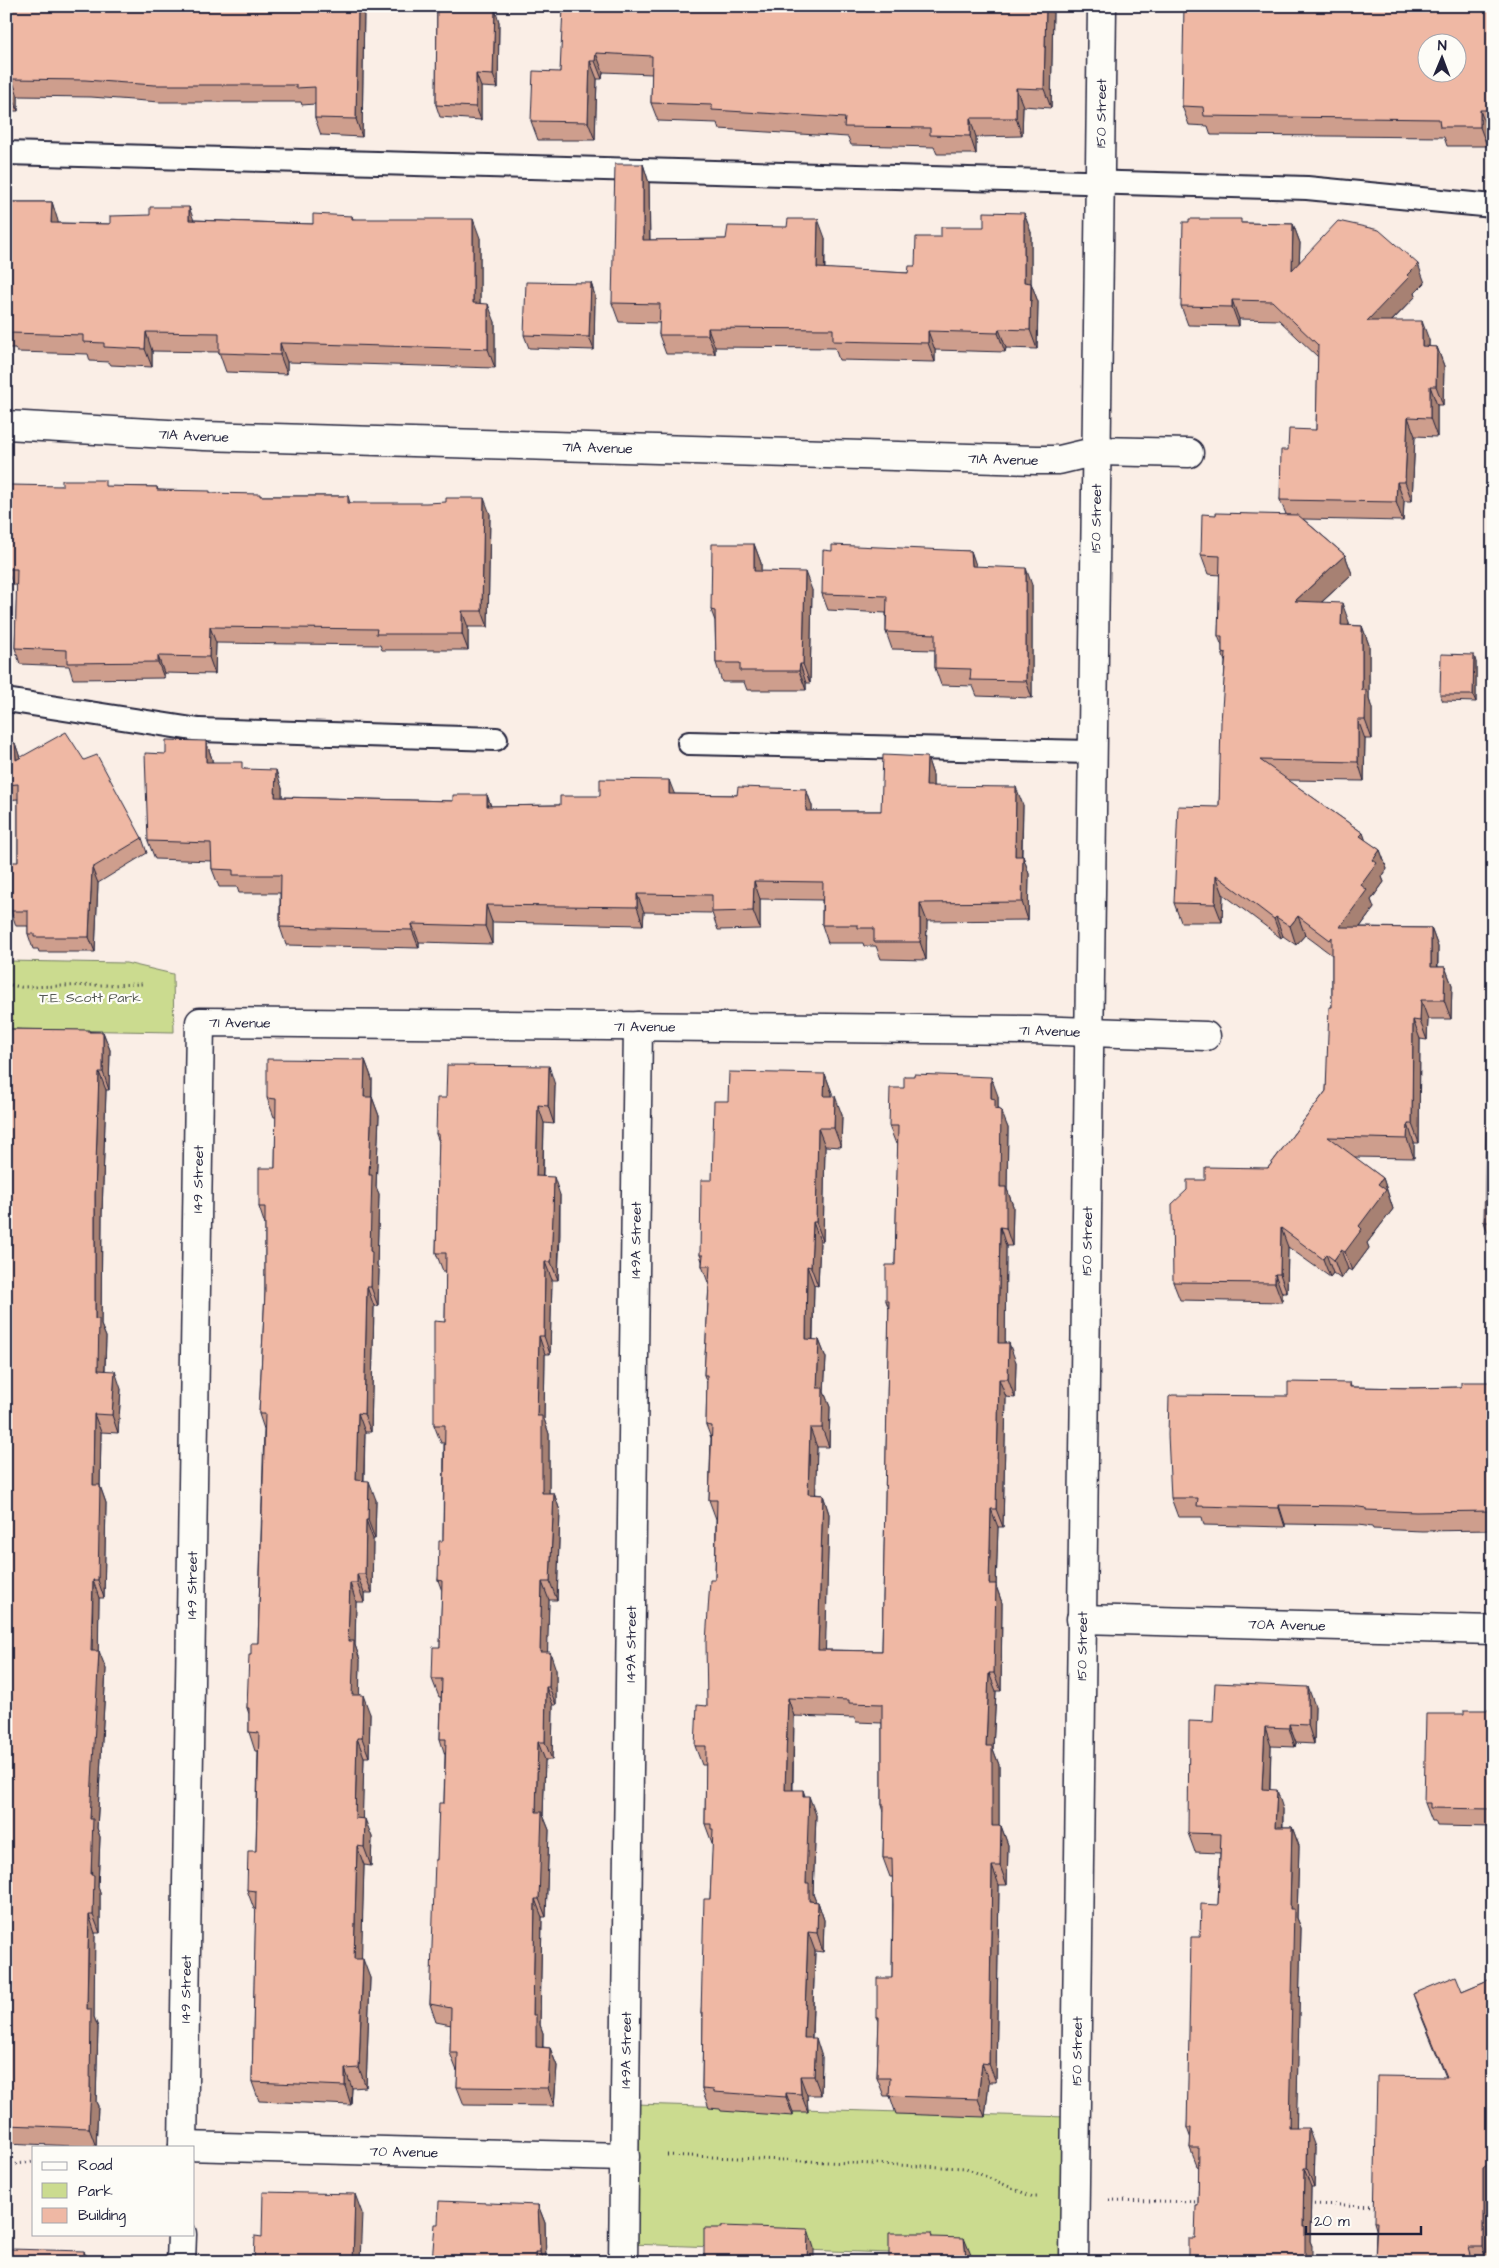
<svg xmlns="http://www.w3.org/2000/svg" width="1499" height="2268" font-family="'Architects Daughter',sans-serif">
	<style>
		.green { fill: #cbdb8f; stroke: #767e65 }
		.lines { fill: none; stroke-linecap: round; stroke-linejoin: round }
		.lane-casing { stroke: #22223b; stroke-width: 26 }
		.street-casing { stroke: #22223b; stroke-width: 31 }
		.path { stroke: #22223b; stroke-width: 3; stroke-dasharray: 1 4; stroke-linecap: butt }
		.lane { stroke: #fdfcf7; stroke-width: 22 }
		.street { stroke: #fdfcf7; stroke-width: 28 }
		.wall { fill: #ce9e8d; stroke: #22223b }
		.shaded-wall { fill: #a78173; stroke: #22223b }
		.building { fill: #efb8a4; stroke: #22223b; fill-rule: evenodd }
		.labels { text-anchor: middle; stroke-width: 4.5; stroke-linejoin: round; paint-order: stroke }
		.street-label { font-size: 14px; fill: #22223b; stroke: #fdfcf7 }
		.park-label { font-size: 14px; fill: #555a54; stroke: #fdfcf7 }
	</style>
	<rect width="100%" height="100%" fill="#faeee6"/>
	<filter id="ink" filterUnits="userSpaceOnUse"><feTurbulence type="fractalNoise" baseFrequency=".02" numOctaves="2"/><feDisplacementMap in="SourceGraphic" scale="10" xChannelSelector="R" yChannelSelector="G"/><feConvolveMatrix kernelMatrix="1 2 1 2 8 2 1 2 1" color-interpolation-filters="sRGB"/></filter>
	<g filter="url(#ink)">
		<path class="green" d="M6,961L126,963L173,974L174,1032L6,1029Z
			M635,2104L1067,2117L1063,2259L629,2244Z"/>
		<g class="lines">
			<g class="lane-casing">
				<path id="lane" d="M6,153L1307,188L1493,206
					M6,700L199,730L496,739
					M689,743L1092,752"/>
			</g>
			<g class="street-casing">
				<g id="street">
					<path id="s1" d="M6,425L204,436L1037,460H1059L1097,451L1189,453"/>
					<path id="s2" d="M1081,1619L1493,1630"/>
					<path id="s3" d="M183,2146L625,2157"/>
					<path id="s4" d="M183,2147L200,1022L1033,1030L1206,1036"/>
					<path d="M181,2262L182,2234"/>
					<path id="s5" d="M623,2262L638,1026"/>
					<path id="s6" d="M1074,2262L1102,6"/>
				</g>
			</g>
			<path class="path" d="M6,984L21,987L142,984
				M667,2155L966,2168L1033,2197H1040
				M6,2165L34,2162
				M1109,2200L1200,2202
				M1309,2204L1378,2206"/>
			<use href="#lane" class="lane"/>
			<use href="#street" class="street"/>
		</g>
		<path class="wall" d="M6,6H364L362,137L321,135L315,118V104L302,105L301,102H160L91,97L18,96V111H6Z
			M437,6H484V9H495L499,22L498,88L481,87V120L440,117L436,105Z
			M568,6H1052L1053,10L1051,108L1023,106L1022,136L976,137V154H937L934,147L851,145L848,137L719,129L717,123L658,121L651,103L652,74L603,72L602,79H597L595,140H538L531,121L560,72Z
			M1493,6V129H1487V146H1447L1444,137L1211,135L1208,126L1189,125L1182,106Z
			M643,164L649,183L650,240L825,238V269L908,273L941,237L1031,232V283L1038,302L1037,349L1006,348L1005,352L935,350V362L839,360L835,348L715,347V354H666L659,335L660,323L619,322L612,303Z
			M6,202H52L58,223L110,224L194,220L313,224L352,216L353,219L480,238V303L495,322V368L287,362V374L226,372L219,352L152,351V367L111,365L109,362L90,361L88,354L17,352L15,348H6Z
			M1242,223L1293,224L1300,243L1299,262L1425,283L1415,293L1416,296L1392,321L1429,340V347H1437L1444,366L1443,405H1437V437L1415,436L1412,501H1404L1403,521L1303,519L1345,555L1352,574L1322,602L1349,622V625L1362,626L1369,645V699L1372,709V739H1365L1364,781L1288,780L1363,833L1365,840L1380,850L1387,869L1382,877L1384,882L1371,900L1374,908L1360,927L1431,928L1438,947V967H1445L1452,985L1451,1019H1428L1427,1040L1420,1039L1419,1143H1414V1158L1354,1157L1383,1178L1393,1209L1367,1243L1369,1248L1352,1271L1348,1269L1341,1279L1333,1273L1330,1277L1288,1247L1287,1293H1282V1302L1180,1300L1173,1282L1205,1180L1268,1168L1326,1091L1332,1007V955L1305,935L1296,945L1283,936L1281,938L1223,894L1222,922H1181L1174,903L1219,807L1225,662L1222,652V646L1218,636L1220,575L1208,574L1201,555L1286,514L1280,500L1288,450L1316,430L1318,357L1279,320L1239,319V326L1188,325L1181,306Z
			M591,283L595,296L594,350L529,348L524,335Z
			M62,486L157,487L158,490L261,496H348L350,503L490,514L488,627H468V650H382L380,645L216,643L215,674L164,673V678L73,679L69,666L20,664L15,648L17,585H13L7,569L10,492Z
			M754,544L761,563V571L812,590L810,683H806V690H747L744,682H722L716,663L715,621L711,610Z
			M832,551H971L976,567L1032,585V698L977,696L973,686L941,685L935,668V650L892,649L886,632V613L828,610L822,594Z
			M1476,662V702L1443,701L1440,695Z
			M206,741L212,759V762L245,769L282,788V797L453,801L487,795L491,806L560,805L600,796L674,794L737,795L806,789L812,806V811H881L927,757L933,775V786L1023,805L1022,856H1023L1029,874L1028,920L927,921L926,960L881,959L876,946H864L863,943H828L822,925V900L760,899V929L718,930L712,913L644,912L643,925L492,922V944L419,942V948L286,945L280,927V893H239L237,887H219L212,869V861L155,859L148,841L166,754Z
			M15,743L20,758L84,760L142,838L147,853L98,883L95,952H39L38,949H33L28,934V926H16L11,911L18,862V799L6,800V744Z
			M6,1029L103,1032L110,1050L109,1090H106L102,1213L101,1325L106,1337L105,1371L121,1389L118,1433L101,1432L100,1486L106,1503L104,1598H99L98,1651L106,1669L97,1828L100,1837L98,1887L100,1893V1933H95L94,1969V2017L98,2027L96,2102L98,2106L96,2147L6,2143V1351L8,1292L6,1288V1244H9L10,1163H9L6,1155Z
			M365,1060L372,1079V1097L379,1116L376,1187L379,1194L377,1265L379,1270L378,1306H374L371,1432H365L364,1481L376,1500L375,1539H373L372,1593H364V1602H356L355,1645L360,1660L359,1695L370,1714L369,1757H364L362,1818L372,1837L371,1866L364,1865L361,1959L370,1978L366,2087L352,2088L351,2105L259,2101L252,2082L256,1909H254L247,1890L256,1851L258,1751H255L249,1732V1714L247,1708L251,1655L258,1643L264,1429L259,1414L265,1292V1225L259,1207L275,1168L276,1117H274L267,1098Z
			M825,1074L832,1093V1096L842,1115L841,1147L825,1146L823,1241H820L818,1286L814,1285L813,1340H819L826,1358L824,1392L830,1407L829,1447H817L815,1494L823,1495L829,1514L825,1650L882,1651L889,1309L886,1301L895,1265L898,1144H896L889,1126L998,1096V1107L1008,1128L1007,1189L1013,1206L1012,1246H1006L1005,1343L1016,1362L1015,1398L1006,1397L1003,1527H998L996,1586L1002,1603L1001,1691H996L993,1749L999,1765V1826H1001L1008,1845L1007,1885H999L996,2082H989L985,2117L896,2114L890,2096H884L877,2078L879,2021L877,2017L892,1978L893,1877H890L883,1858L884,1812L882,1805V1723L856,1722L855,1718L794,1716L793,1790L805,1796L816,1815L813,1894L816,1902H818L824,1920L823,1952L815,1951L812,2038L822,2057L821,2095H807L808,2112H793V2116L721,2111L720,2109L709,2108L702,2089L703,2019L701,2014L710,1899L713,1843H712L705,1824L706,1765H702L695,1746L707,1706L715,1580L716,1519L709,1500L711,1438L706,1425L707,1383L704,1375L709,1285L702,1266V1261L700,1255L712,1180L728,1101Z
			M555,1085L554,1124L544,1123L543,1176L560,1195V1235L558,1280H552L550,1354H545L544,1419L549,1434V1493H554L560,1511L557,1600H549L547,1652L556,1670V1705H553L552,1760H545L543,1815L549,1830L546,1917H542L540,2025L543,2033V2047L550,2048L557,2066L554,2106L464,2105L457,2087L458,2071H457L450,2053L451,2025L436,2022L430,2004L437,1860L444,1803L445,1755L440,1739L441,1697H439L432,1679L440,1647L442,1591L438,1580L443,1541L444,1443H441L434,1425L445,1322L446,1271H443L436,1253L439,1142L436,1134L446,1098Z
			M1493,1127V1241H1491L1484,1222Z
			M1493,1382V1530L1422,1531L1373,1529L1372,1527L1359,1525L1285,1524V1527L1204,1525L1202,1517H1178L1171,1498L1288,1396L1350,1383L1351,1387L1414,1388L1461,1387Z
			M1315,1706L1314,1744L1296,1743L1295,1747L1271,1746L1270,1789L1283,1809V1827H1292L1299,1846L1297,1918L1301,1928L1296,2128L1315,2147L1314,2187H1311L1310,2241L1312,2246L1195,2239L1198,2206L1199,2167L1197,2166L1190,2148L1191,2139L1187,2128L1200,1937L1218,1905L1220,1853L1195,1852L1188,1833L1213,1722Z
			M1493,1710V1827L1437,1826L1435,1821H1431L1424,1803L1464,1714Z
			M1493,1978V2186L1490,2188V2262H1375L1376,2229L1374,2222L1446,2077L1420,2013L1413,1994L1462,1991Z
			M538,2205L545,2223L546,2262H432Z"/>
		<path class="shaded-wall" d="M358,6H364L362,137L356,119Z
			M479,6H484V22L479,9Z
			M1046,6H1052L1053,10L1051,108L1044,89Z
			M495,9L499,22L498,88L493,75Z
			M596,53L603,72L602,79L595,61Z
			M590,61L597,79L595,140L588,122Z
			M476,74L481,87V120L476,107Z
			M12,79L18,96V111L12,94Z
			M1016,88L1023,106L1022,136L1016,118Z
			M1480,110L1487,129V146L1480,127Z
			M970,118L976,137V154L970,136Z
			M643,164L649,183L650,259L643,240Z
			M52,202L58,221V242L51,223Z
			M189,207L196,226L189,220Z
			M1024,213L1031,232V301L1024,282Z
			M473,219L480,238V322L473,303Z
			M818,219L825,238L824,287L817,268Z
			M1293,224L1300,243L1298,289L1292,270Z
			M1418,264L1425,283L1415,293L1416,296L1374,339L1367,321L1407,275Z
			M591,283L595,296L594,350L589,337Z
			M1031,283L1038,302L1037,349L1030,330Z
			M1232,300L1239,319V326L1232,307Z
			M488,304L495,322V368L488,349Z
			M1422,321L1429,340V365L1422,346Z
			M708,328L715,347V354L708,335Z
			M999,329L1006,348L1005,352L998,333Z
			M928,331L935,350V362L928,343Z
			M146,332L152,351V367L145,349Z
			M280,343L287,362V374L280,355Z
			M1437,347L1444,366L1443,405L1436,386Z
			M1430,386L1437,405V437L1430,418Z
			M1408,417L1415,436L1412,501L1405,482Z
			M1397,482L1404,501L1403,521L1396,502Z
			M484,498L490,514L488,627L482,611Z
			M754,544L761,563V590L754,571Z
			M971,551L977,568L972,566Z
			M1345,555L1352,574L1302,620L1295,601Z
			M1026,568L1032,585V698L1026,681Z
			M805,572L812,590L810,683L803,664Z
			M1342,603L1349,622L1348,644L1341,625Z
			M462,611L468,627V650L462,634Z
			M1362,626L1369,645V699L1372,709V739L1365,720L1362,690Z
			M210,627L216,643L215,674L209,657Z
			M1474,655L1476,662V702L1473,695Z
			M158,656L164,673V678L158,662Z
			M800,664L806,683V690L799,671Z
			M1358,720L1365,739L1364,781L1358,762Z
			M206,741L212,759L213,780L206,762Z
			M15,743L20,758L16,760Z
			M927,757L933,775V803L926,786Z
			M276,770L282,788V815L275,797Z
			M669,780L676,798L669,794Z
			M1016,787L1023,805L1021,873L1015,856Z
			M806,789L812,806V829L806,811Z
			M487,795L493,813L487,806Z
			M1363,833L1370,852L1360,836Z
			M1380,850L1387,869L1382,877L1384,882L1371,900L1374,908L1346,946L1340,927L1373,860Z
			M1023,856L1029,874L1028,920L1022,902Z
			M92,868L98,883L95,952L89,937Z
			M1216,875L1223,894L1222,922L1215,904Z
			M754,881L760,899V929L753,911Z
			M637,894L644,912L643,925L637,907Z
			M920,903L927,921L926,960L920,942Z
			M486,905L492,922V944L485,926Z
			M1298,916L1305,935L1296,945L1290,926Z
			M1276,917L1283,936L1281,938L1274,919Z
			M412,924L419,942V948L412,930Z
			M1431,928L1438,947L1437,986L1431,967Z
			M1445,967L1452,985L1451,1019L1444,1000Z
			M1421,1000L1428,1019L1427,1040L1420,1021Z
			M1413,1020L1420,1039L1419,1143L1412,1124Z
			M103,1032L110,1050L109,1090L103,1072Z
			M365,1060L372,1079L371,1116L364,1097Z
			M549,1066L555,1085L554,1124L548,1106Z
			M99,1072L106,1090L102,1213L101,1325L106,1337L104,1389L98,1370L95,1319V1195Z
			M825,1074L832,1093L831,1115L824,1096Z
			M991,1077L998,1096V1107L1001,1116V1110L1008,1128L1007,1189L1013,1206L1012,1246L1006,1228L1000,1187L991,1098Z
			M835,1096L842,1115L841,1147L834,1128Z
			M372,1097L379,1116L376,1187L379,1194L377,1265L379,1270L378,1306L371,1287L370,1251L369,1175Z
			M538,1105L544,1123L542,1194L536,1176Z
			M1408,1124L1414,1143V1158L1407,1139Z
			M818,1128L825,1146L823,1241L816,1222Z
			M554,1177L560,1195L558,1280L551,1262Z
			M1383,1178L1393,1209L1367,1243L1369,1248L1352,1271L1345,1252L1359,1226L1378,1184Z
			M813,1222L820,1241L818,1286L811,1267Z
			M1000,1227L1006,1246L1005,1362L998,1343Z
			M1281,1228L1288,1247L1287,1293L1280,1274Z
			M1341,1250L1348,1269L1341,1279L1334,1260Z
			M1326,1254L1333,1273L1330,1277L1323,1259Z
			M545,1262L552,1280L550,1354L544,1336Z
			M807,1266L814,1285L812,1358L806,1339Z
			M1275,1274L1282,1293V1302L1275,1283Z
			M367,1287L374,1306L371,1432L364,1414Z
			M539,1336L545,1354L544,1419L549,1434V1511L542,1493L537,1416Z
			M819,1340L826,1358L824,1392L830,1407L829,1447L822,1428L817,1388Z
			M1009,1343L1016,1362L1015,1398L1008,1379Z
			M115,1371L121,1389L118,1433L112,1415Z
			M999,1379L1006,1397L1003,1527L996,1509Z
			M358,1413L365,1432L363,1499L356,1480Z
			M94,1414L101,1432L100,1486L106,1503L104,1598L98,1580L93,1485Z
			M810,1428L817,1447L815,1513L808,1494Z
			M369,1481L376,1500L375,1539L368,1520Z
			M554,1493L560,1511L557,1600L550,1582Z
			M823,1495L829,1514L825,1668L818,1650Z
			M1279,1505L1285,1524V1527L1279,1508Z
			M991,1509L998,1527L996,1586L1002,1603L1001,1691L994,1673L989,1584Z
			M366,1520L373,1539L372,1593L365,1574Z
			M357,1574L364,1593V1602L357,1583Z
			M93,1580L99,1598L98,1668L99,1651L106,1669L97,1828L100,1837L98,1887L100,1893V1933L93,1915L90,1819Z
			M542,1582L549,1600L547,1670L540,1652Z
			M350,1583L356,1602L355,1645L360,1660L359,1714L352,1695L348,1641Z
			M550,1652L556,1670V1705L549,1687Z
			M989,1673L996,1691L993,1749L999,1765V1845L992,1826L986,1746Z
			M546,1687L553,1705L552,1760L545,1742Z
			M1308,1687L1315,1706L1314,1744L1308,1725Z
			M363,1695L370,1714L369,1757L362,1738Z
			M788,1698L794,1716L792,1809L785,1790Z
			M1289,1724L1296,1743L1295,1747L1289,1728Z
			M1265,1727L1271,1746L1269,1808L1262,1789Z
			M357,1738L364,1757L362,1837L355,1818Z
			M538,1742L545,1760L543,1815L549,1830L546,1917L539,1899L536,1812Z
			M803,1790L809,1807V1796L816,1815L813,1894L816,1902L809,1901L806,1883Z
			M1277,1790L1283,1809L1282,1846L1275,1827Z
			M365,1819L372,1837L371,1866L364,1847Z
			M1001,1826L1008,1845L1007,1885L1000,1866Z
			M1292,1827L1299,1846L1297,1918L1301,1928L1296,2146L1289,2128L1290,1909Z
			M357,1846L364,1865L361,1978L354,1959Z
			M992,1866L999,1885L996,2082L989,2064Z
			M535,1899L542,1917L540,2025L543,2033L542,2065L536,2047L533,2015Z
			M818,1902L824,1920L823,1952L817,1933Z
			M89,1915L95,1933L94,2017L98,2027L96,2102L98,2106L96,2147L89,2128L90,2088L87,2009Z
			M808,1932L815,1951L811,2057L804,2038Z
			M363,1959L370,1978L366,2087L359,2068Z
			M816,2038L822,2057L821,2095L814,2076Z
			M550,2048L557,2066L554,2106L548,2088Z
			M982,2063L989,2082L985,2117L978,2099Z
			M345,2069L352,2088L351,2105L345,2086Z
			M800,2076L807,2095L808,2112L801,2094Z
			M1490,2084L1493,2092V2186L1490,2188V2262H1488L1483,2247V2169Z
			M786,2093L793,2112V2116L786,2097Z
			M1308,2128L1315,2147L1314,2187L1307,2168Z
			M1304,2168L1311,2187L1310,2241L1312,2246V2262H1305L1303,2227Z
			M355,2194L362,2213L360,2262H353Z
			M538,2205L545,2223L546,2262H543L540,2252Z
			M808,2229L814,2248V2262H807Z
			M964,2238L971,2255V2262L966,2258Z
			M84,2251L88,2262H84Z
			M535,2252L538,2262H535Z"/>
		<path class="building" d="M6,6H358L356,119L315,118V87L296,88V85H154L85,80L12,79V94H6Z
			M437,6H479V9H495L493,75L476,74V107L436,105Z
			M1046,6L1044,89L1016,88V118H970V136L930,135V128L844,127L845,118L712,110V105L651,103L652,56L596,53L595,61H590L588,122L531,121L533,71L560,72L563,7Z
			M1184,6H1493V110H1480V127H1440L1439,119L1204,116L1203,107L1182,106ZM1426,42H1456V72H1426Z
			M615,164H643V240L726,239L728,226L787,227L788,219H818L817,268L908,273L909,266H915L916,237H941V227H984V212L1024,213V282L1031,283L1030,330L999,329L998,333L928,331V343L833,341V329L708,328V335H659L660,304L612,303Z
			M6,202H52L51,223L110,224V216L150,215V207H189V220L313,224V214L352,216V219H473V303L488,304V349L280,343V355L219,353V333L146,332L145,349L104,347V343L83,342V335L10,333V330L6,329Z
			M1189,219H1241V223L1293,224L1292,270L1338,221L1379,230L1418,264L1407,275L1409,277L1367,321H1422V346L1437,347L1436,386H1430V418L1408,417L1405,482H1397L1396,502L1280,500L1281,450H1288L1289,429L1316,430L1318,345L1272,301L1232,300V307L1181,306L1183,222H1189Z
			M526,282L591,283L589,337L524,335Z
			M62,480H105V486L157,487V490L210,491V493L260,494V496H348V503H426L446,502V498H484L482,611H462V634H376L377,629L210,627L209,657L158,656V662L67,663V650L15,648L17,569H7L8,492H10V485L62,486Z
			M1216,513L1298,515L1345,555L1295,601L1342,603L1341,625L1362,626V690H1366L1365,720H1358V762L1260,760L1363,833L1360,836L1380,850L1373,860L1377,863L1361,885L1367,890L1340,927L1431,928V967H1445L1444,1000H1421L1420,1021L1413,1020L1412,1124H1408L1407,1139L1328,1137L1383,1178L1378,1184L1386,1190L1359,1226L1362,1229L1345,1252L1341,1250L1334,1260L1326,1254L1323,1259L1281,1228L1280,1274H1275V1283L1173,1282L1172,1204L1187,1190V1180H1205V1167L1268,1168L1326,1091L1329,1007H1332V937L1330,940L1298,916L1290,926L1276,917L1274,919L1216,875L1215,904L1174,903L1178,806L1219,807L1221,722L1226,653L1222,652V636H1218L1220,556L1201,555L1202,514L1216,515Z
			M712,544H754V571L805,572L803,664H800L799,671H740V663H716L715,611L711,610Z
			M832,545L971,551L972,566L1026,568V681L970,680L971,669L935,668V634L886,632L887,596L822,594L823,550L832,551Z
			M1441,654L1474,655L1473,695H1440Z
			M66,732L84,760L97,755L142,838L92,868L89,937H34V934H28V911H11V862H18V784L6,785V744L15,743L16,760Z
			M166,740L206,741V762H242V769L276,770L275,797L453,801V795H487V806L560,805V796H600V779L669,780V794L737,795L738,787L806,789V811H881L883,755L927,757L926,786L1016,787L1015,856H1023L1022,902L920,903V942H874V928H858V925H822L823,882L754,881L753,911L712,912V895L637,894V907L486,905L485,926L412,924V930L280,927L281,875H233V870L212,869L211,843L148,841L145,753L166,754Z
			M6,1029L89,1030V1032H103V1072H99L95,1195V1319H99L98,1370L115,1371L112,1415L94,1414L93,1485H100L98,1580H93L91,1651H99L90,1819H93L91,1875H94L93,1915H89L88,1951L87,2009H91L90,2088H91L89,2128L6,2125V1351L9,1274H6V1244H9L10,1185V1145H6Z
			M267,1059L365,1060L364,1097H372L369,1175H372L370,1251L372,1252L371,1287H367L364,1414L358,1413L356,1480L369,1481L368,1520H366L365,1574H357V1583H350L348,1641H354L352,1695H363L362,1738H357L355,1818L365,1819L364,1847L357,1846L354,1959H363L359,2068L345,2069V2086L252,2082L256,1891L247,1890L248,1851H256L259,1733L249,1732V1708H247L249,1655H251V1643H258L264,1450L265,1414H259L265,1292V1207H259V1168H275L276,1099L267,1098Z
			M447,1065L549,1066L548,1106L538,1105L536,1176L554,1177L553,1216L551,1262H545L544,1336H539L537,1416H542V1493H554L550,1582H542L540,1652H550L549,1687H546L545,1742H538L536,1812H542L539,1899H535L533,2015H536V2047L550,2048L548,2088L457,2087L458,2053H450L451,2008L430,2004L435,1860H437L439,1803H444L446,1739H440L442,1679H432L433,1647H440L442,1581L438,1580L439,1541H443L445,1425H434V1321L445,1322L446,1253H436L439,1134H436L437,1098H446Z
			M729,1072L825,1074L824,1096H835L834,1128H818L816,1222H813L811,1267L807,1266L806,1339L819,1340L817,1388H823L822,1428H810L808,1494L823,1495L818,1650L882,1651L889,1301H886V1265H895L898,1126H889L890,1088H904V1076H914V1074L991,1077V1098L995,1099V1109L1001,1110L1000,1187H1006V1228L1000,1227L998,1343H1009L1008,1379H999L996,1509H991L989,1584H996L994,1673H989L986,1746H992V1826H1001L1000,1866H992L989,2064L982,2063L978,2099L889,2096L890,2078H877L879,2017H877V1978H892L893,1905L892,1858H883L884,1805H882V1704L849,1703V1700L788,1698L785,1790H803V1796H809L806,1883H809V1901L818,1902L817,1933L808,1932L804,2038H816L814,2076H800L801,2094L786,2093V2097L714,2092V2090L702,2089L703,2014H701L704,1899H710L713,1829H711V1824H705L706,1746H695L697,1705L707,1706L706,1642L710,1580H715L717,1500H709L712,1426L706,1425L707,1375H704L710,1266H702L703,1255H700L701,1180H712L714,1101H728Z
			M1486,1127H1493V1222H1484Z
			M1493,1251V1290H1492Z
			M1288,1382L1350,1383V1387L1414,1388L1461,1387V1382H1493V1511L1416,1512L1366,1510V1508L1352,1506L1279,1505V1508L1197,1506L1198,1498H1171L1168,1435L1169,1397L1172,1395L1288,1396Z
			M1215,1683L1308,1687V1725L1289,1724V1728L1265,1727L1262,1789L1277,1790L1275,1827H1292L1290,1909H1294L1289,2128H1308L1307,2168H1304L1303,2227H1305V2262H1188V2239H1195L1196,2206H1198L1199,2148H1190L1191,2128H1187L1191,1937H1200L1201,1904L1218,1905L1221,1834L1188,1833L1189,1721L1213,1722Z
			M1464,1710H1493V1809L1430,1808V1803H1424L1426,1714H1464Z
			M1456,1976L1462,1991L1493,1978V2083L1490,2084L1487,2166L1483,2169V2247H1469L1473,2262H1375L1377,2222H1374L1377,2076L1447,2077L1413,1994Z
			M263,2192L355,2194L353,2262H254L255,2236L262,2237Z
			M439,2201L538,2205L540,2252H535V2262H432L435,2224H438Z
			M722,2226L808,2229L807,2262H704V2228H722Z
			M889,2233H931L932,2237L964,2238L966,2258L981,2259V2262H889Z
			M10,2249L84,2251V2262H6V2260H10Z"/>
	</g>
	<g class="labels">
		<g class="street-label">
			<text dy="5" stroke="none"><textPath href="#s6" startOffset="2149">150 Street</textPath></text>
			<text dy="5" stroke="none"><textPath href="#s1" startOffset="188">71A Avenue</textPath></text>
			<text dy="5" stroke="none"><textPath href="#s1" startOffset="592">71A Avenue</textPath></text>
			<text dy="5" stroke="none"><textPath href="#s1" startOffset="998">71A Avenue</textPath></text>
			<text dy="5" stroke="none"><textPath href="#s6" startOffset="1744">150 Street</textPath></text>
			<text dy="5" stroke="none"><textPath href="#s4" startOffset="1165">71 Avenue</textPath></text>
			<text dy="5" stroke="none"><textPath href="#s4" startOffset="1570">71 Avenue</textPath></text>
			<text dy="5" stroke="none"><textPath href="#s4" startOffset="1975">71 Avenue</textPath></text>
			<text dy="5" stroke="none"><textPath href="#s4" startOffset="968">149 Street</textPath></text>
			<text dy="5" stroke="none"><textPath href="#s5" startOffset="1022">149A Street</textPath></text>
			<text dy="5" stroke="none"><textPath href="#s6" startOffset="1021">150 Street</textPath></text>
			<text dy="5" stroke="none"><textPath href="#s4" startOffset="562">149 Street</textPath></text>
			<text dy="5" stroke="none"><textPath href="#s2" startOffset="206">70A Avenue</textPath></text>
			<text dy="5" stroke="none"><textPath href="#s5" startOffset="618">149A Street</textPath></text>
			<text dy="5" stroke="none"><textPath href="#s6" startOffset="616">150 Street</textPath></text>
			<text dy="5" stroke="none"><textPath href="#s4" startOffset="158">149 Street</textPath></text>
			<text dy="5" stroke="none"><textPath href="#s5" startOffset="212">149A Street</textPath></text>
			<text dy="5" stroke="none"><textPath href="#s6" startOffset="211">150 Street</textPath></text>
			<text dy="5" stroke="none"><textPath href="#s3" startOffset="221">70 Avenue</textPath></text>
		</g>
		<g class="park-label">
			<text x="90" y="1002">T.E. Scott Park</text>
		</g>
	</g>
	<rect width="1499" height="2268" fill="none" stroke="#fdfcf7" stroke-width="25"/>
	<rect x="12" y="12" width="1474" height="2243" fill="none" stroke="#22223b" stroke-width="2" filter="url(#ink)"/>
	<rect x="32" y="2146" width="162" height="90" fill="#fdfcf7" stroke="#a5a5ac"/>
	<rect x="42" y="2162" width="25" height="8" fill="#fdfcf7" stroke="#a5a5ac"/>
	<text x="78" y="2170" font-size="15" fill="#22223b">Road</text>
	<rect x="42" y="2183" width="25" height="15" fill="#cbdb8f" stroke="#a5a5ac"/>
	<text x="78" y="2196" font-size="15" fill="#22223b">Park</text>
	<rect x="42" y="2208" width="25" height="15" fill="#efb8a4" stroke="#a5a5ac"/>
	<text x="78" y="2220" font-size="15" fill="#22223b">Building</text>
	<g transform="translate(1442 58) rotate(1)"><circle r="24" fill="#fdfcf7" stroke="#a5a5ac"/>
	<path d="M0-4L9 19L0 12L-9 19Z" fill="#22223b"/>
	<text y="-8" font-size="14" font-weight="bold" text-anchor="middle" fill="#22223b">N</text>
	</g>
	<path d="M1306 2226v8h115v-8" fill="none" stroke="#22223b" stroke-width="2.5"/>
	<text x="1314" y="2226" font-size="15" fill="#22223b" stroke="#fdfcf7" stroke-width="4" paint-order="stroke">20 m</text>
</svg>
